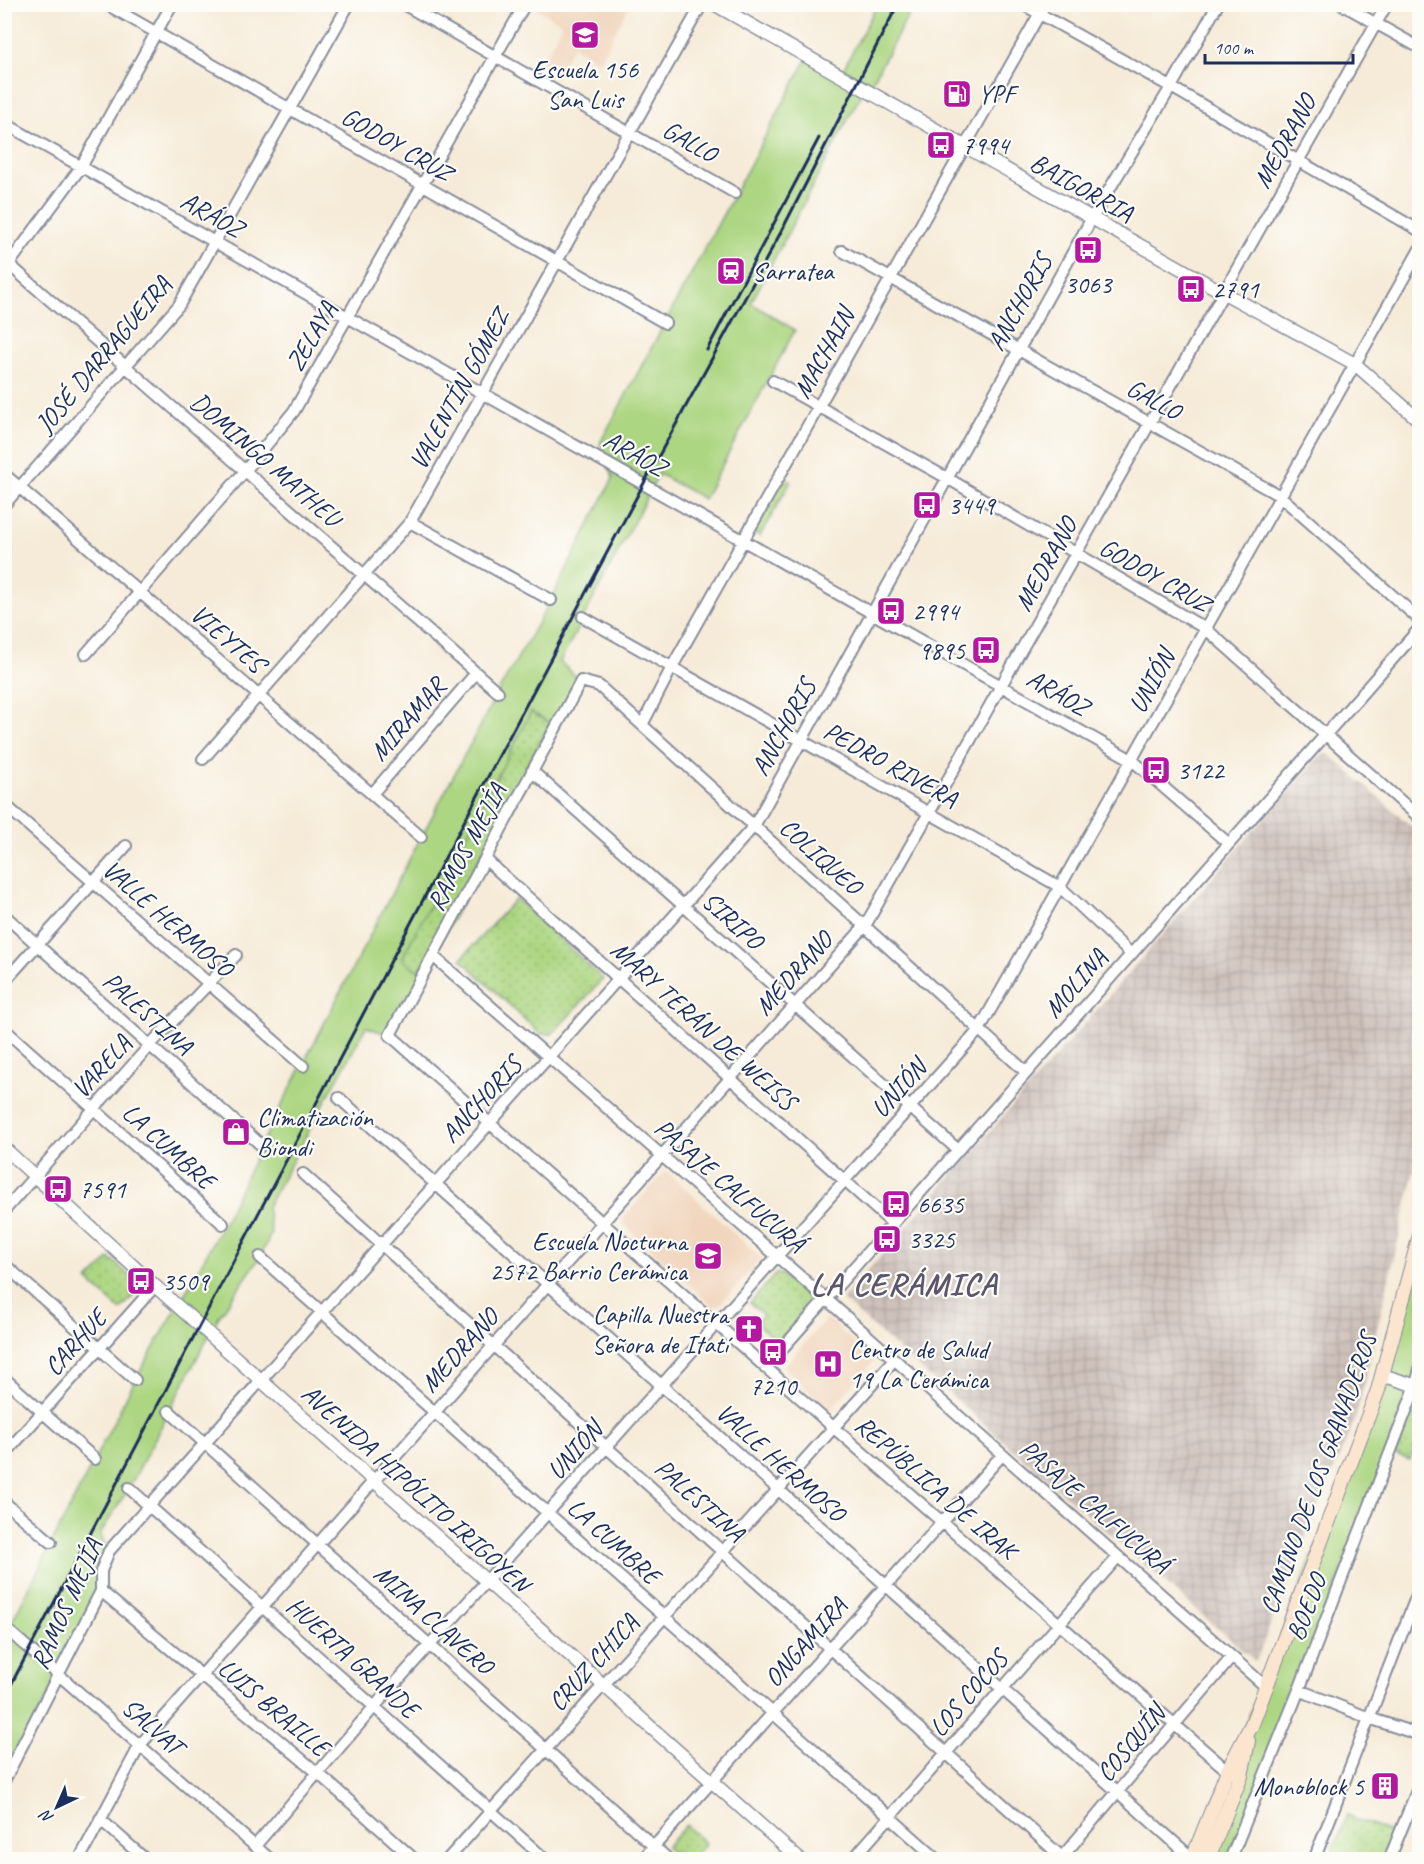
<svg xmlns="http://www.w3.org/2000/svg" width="1424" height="1864" font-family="Caveat,sans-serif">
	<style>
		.built { fill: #f1d5bd }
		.industrial { fill: url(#industrial-grid) }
		.grass { fill: #acd681; stroke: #648270; stroke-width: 1.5 }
		.park { fill: url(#park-dots); stroke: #648270; stroke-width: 1.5 }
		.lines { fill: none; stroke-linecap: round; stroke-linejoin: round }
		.minor-casing { stroke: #888d9b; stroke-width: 14 }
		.tertiary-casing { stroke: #888d9b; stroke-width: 15 }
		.secondary-casing { stroke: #888d9b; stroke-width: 16 }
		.minor { stroke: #fff; stroke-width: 10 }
		.tertiary { stroke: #fff; stroke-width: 12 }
		.secondary { stroke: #fbe5cf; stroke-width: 14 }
		.rail { stroke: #1b2f5e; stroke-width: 3 }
		.labels { text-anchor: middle; stroke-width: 4.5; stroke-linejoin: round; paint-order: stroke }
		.poi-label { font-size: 26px; fill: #1b2f5e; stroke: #fdfcf7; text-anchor: start }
		.street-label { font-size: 26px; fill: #1b2f5e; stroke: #fdfcf7 }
		.district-label { font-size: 32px; font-weight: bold; letter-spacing: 1.5px; fill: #5b566e; stroke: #fdfcf7 }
	</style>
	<defs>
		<pattern id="industrial-grid" width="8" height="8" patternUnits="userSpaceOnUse" patternTransform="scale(1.5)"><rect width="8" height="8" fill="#cec1ba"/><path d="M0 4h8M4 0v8" fill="none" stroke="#b0a6a2"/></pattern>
		<pattern id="park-dots" width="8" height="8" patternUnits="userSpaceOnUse" patternTransform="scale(1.5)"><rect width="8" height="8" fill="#acd681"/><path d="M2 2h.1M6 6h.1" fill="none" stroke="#93b872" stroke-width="1.8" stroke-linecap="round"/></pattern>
	</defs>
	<rect width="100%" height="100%" fill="#fdfcf7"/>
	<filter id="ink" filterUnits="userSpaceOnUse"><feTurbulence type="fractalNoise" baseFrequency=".0167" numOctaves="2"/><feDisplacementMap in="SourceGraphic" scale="12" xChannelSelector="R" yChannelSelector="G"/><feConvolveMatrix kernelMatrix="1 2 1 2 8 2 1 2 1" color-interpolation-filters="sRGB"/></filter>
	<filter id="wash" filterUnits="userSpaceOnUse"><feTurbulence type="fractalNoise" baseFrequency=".008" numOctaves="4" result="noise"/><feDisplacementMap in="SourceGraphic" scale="24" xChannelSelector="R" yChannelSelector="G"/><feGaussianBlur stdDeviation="1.35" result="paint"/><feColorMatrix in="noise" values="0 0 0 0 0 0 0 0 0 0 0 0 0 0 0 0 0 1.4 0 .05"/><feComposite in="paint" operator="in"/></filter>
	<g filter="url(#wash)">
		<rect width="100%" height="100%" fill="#f6ebd8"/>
		<path class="built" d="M537,4H630V5L599,61L573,46L555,79L538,69L563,24L535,8Z
			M666,1171L762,1259L719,1305L712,1306L620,1221Z
			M827,1318L874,1361L830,1410L783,1367Z"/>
		<path class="industrial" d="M1324,754H1329L1419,833V1152L1356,1417L1283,1591L1256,1662L842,1300L1319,756Z"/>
		<path class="grass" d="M877,5H914L873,80L858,100L751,303L795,330L704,499L659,474L560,662L581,681L390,1035L366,1027L267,1207L271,1234L260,1257L218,1318L129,1488L100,1534L109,1551L101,1591L5,1781V1635L135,1380L178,1306L223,1224L261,1145L421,837L498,692L551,600L613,478L600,443L808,57L840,75Z
			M1419,1235L1420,1369L1230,1859L1192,1860L1378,1390Z"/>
		<path class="park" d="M783,477L791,481L760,536L752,532Z
			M531,712L550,723L419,971L405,962L402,958Z
			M516,898L603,979L552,1034H540L461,959Z
			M110,1258L142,1287L120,1310L88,1281Z
			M776,1274H781L811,1301V1306L778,1343L756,1323L763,1315L750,1303Z
			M1419,1398V1437L1410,1460L1394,1454L1415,1401Z
			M1347,1815L1400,1837L1391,1859H1345L1331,1854Z
			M686,1825L706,1844L691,1859H679L666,1847Z"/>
	</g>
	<g filter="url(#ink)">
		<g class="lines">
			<g class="minor-casing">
				<path id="minor" d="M106,4L665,323
					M403,4L735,193
					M1022,4L1171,87L1420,231
					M1341,4L1420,48
					M4,123L1132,760L1228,843
					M842,251L1280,496L1420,620
					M4,260L498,692
					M6,268L81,167L172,4
					M773,381L947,478L1206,629L1420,818
					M4,474L421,837
					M4,505L179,305L349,4
					M410,522L551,600
					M583,617L1060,887L1131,954
					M86,654L245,471L294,411L525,4
					M642,725L672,667L1045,4
					M203,759L410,522L702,4
					M532,771L958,1150
					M372,794L476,673
					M4,804L303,1066
					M485,859L893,1224
					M4,915L261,1145
					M433,956L826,1299L1266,1687
					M4,982L126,846
					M4,1029L223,1224
					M1026,1072L599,686L581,681L390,1035L833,1427L1221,1765L1233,1773
					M339,1098L1193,1859
					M303,1174L1065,1860
					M4,1211L150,1045L236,955
					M260,1257L938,1860
					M4,1264L135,1380
					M765,1368L1420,628
					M4,1378L95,1459
					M169,1411L669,1860
					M4,1455L155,1286
					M129,1488L546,1860
					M4,1502L51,1542
					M101,1591L319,1774L415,1860
					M4,1627L271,1860
					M1299,1690L1369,1718L1420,1735
					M4,1781L101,1591V1571L109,1551L754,826L1092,218L1171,87L1218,4
					M100,1819L146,1860
					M255,1846L375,1706L979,1030L1420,249
					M1062,1857L1232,1657
					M79,1860L140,1745L865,926L1387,4
					M447,1860L894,1360
					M642,1860L1002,1455
					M852,1860L1118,1557
					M1230,1860L1299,1690L1416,1385L1420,1369
					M1314,1860L1420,1587
					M1389,1860L1420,1783"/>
			</g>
			<g class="tertiary-casing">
				<path id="tertiary" d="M714,4L1224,293L1355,364L1420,421
					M4,1148L155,1286L800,1860
					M1382,1375L1420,1387"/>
			</g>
			<g class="secondary-casing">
				<path id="secondary" d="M1192,1860L1228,1770L1252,1724L1378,1390L1420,1235
					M1207,1860L1241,1776L1248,1741"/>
			</g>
			<use href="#minor" class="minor"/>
			<use href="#tertiary" class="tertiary"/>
			<use href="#secondary" class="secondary"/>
			<path class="rail" d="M707,350L819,138
				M4,1698L466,818L644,483L781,232L898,4"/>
		</g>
	</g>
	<defs>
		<g id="school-square" transform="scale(1.5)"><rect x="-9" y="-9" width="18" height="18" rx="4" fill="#b5179e" stroke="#fdfcf7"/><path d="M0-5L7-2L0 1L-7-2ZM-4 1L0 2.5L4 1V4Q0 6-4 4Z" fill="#fff"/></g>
		<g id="fuel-square" transform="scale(1.5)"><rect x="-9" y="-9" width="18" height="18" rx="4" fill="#b5179e" stroke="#fdfcf7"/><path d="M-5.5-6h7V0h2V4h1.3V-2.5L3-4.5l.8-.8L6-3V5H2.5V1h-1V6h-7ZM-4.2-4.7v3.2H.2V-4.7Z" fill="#fff"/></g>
		<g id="bus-square" transform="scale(1.5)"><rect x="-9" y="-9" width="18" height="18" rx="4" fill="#b5179e" stroke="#fdfcf7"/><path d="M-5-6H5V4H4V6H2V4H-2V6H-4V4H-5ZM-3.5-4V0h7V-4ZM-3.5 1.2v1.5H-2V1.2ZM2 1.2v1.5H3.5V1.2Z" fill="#fff"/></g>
		<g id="station-square" transform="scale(1.5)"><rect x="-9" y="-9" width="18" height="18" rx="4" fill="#b5179e" stroke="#fdfcf7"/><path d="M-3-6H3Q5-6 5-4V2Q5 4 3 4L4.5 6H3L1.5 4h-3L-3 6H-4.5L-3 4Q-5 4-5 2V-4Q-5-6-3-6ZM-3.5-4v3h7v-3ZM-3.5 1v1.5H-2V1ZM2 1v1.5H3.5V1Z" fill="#fff"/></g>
		<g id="shop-square" transform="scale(1.5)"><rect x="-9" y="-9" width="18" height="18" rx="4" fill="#b5179e" stroke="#fdfcf7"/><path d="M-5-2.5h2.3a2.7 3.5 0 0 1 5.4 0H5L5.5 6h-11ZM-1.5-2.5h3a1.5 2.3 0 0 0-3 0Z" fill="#fff"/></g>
		<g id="church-square" transform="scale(1.5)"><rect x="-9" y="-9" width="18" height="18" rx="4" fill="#b5179e" stroke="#fdfcf7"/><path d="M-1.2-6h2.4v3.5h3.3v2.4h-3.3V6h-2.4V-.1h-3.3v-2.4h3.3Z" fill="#fff"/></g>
		<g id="hospital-square" transform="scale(1.5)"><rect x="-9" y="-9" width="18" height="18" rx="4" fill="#b5179e" stroke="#fdfcf7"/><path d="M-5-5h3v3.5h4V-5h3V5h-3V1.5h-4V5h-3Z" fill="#fff"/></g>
		<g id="building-square" transform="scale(1.5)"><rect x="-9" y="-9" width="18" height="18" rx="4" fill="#b5179e" stroke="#fdfcf7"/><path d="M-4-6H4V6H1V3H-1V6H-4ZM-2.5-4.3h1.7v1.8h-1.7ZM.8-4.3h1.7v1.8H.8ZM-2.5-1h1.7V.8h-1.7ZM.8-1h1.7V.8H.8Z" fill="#fff"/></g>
	</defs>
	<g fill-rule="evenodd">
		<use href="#school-square" x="585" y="35"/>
		<use href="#fuel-square" x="957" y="94"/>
		<use href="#bus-square" x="941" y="145"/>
		<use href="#bus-square" x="1088" y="250"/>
		<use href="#station-square" x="731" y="271"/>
		<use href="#bus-square" x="1191" y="289"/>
		<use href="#bus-square" x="927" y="505"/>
		<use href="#bus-square" x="891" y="611"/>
		<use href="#bus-square" x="986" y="650"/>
		<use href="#bus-square" x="1156" y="770"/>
		<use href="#shop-square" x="236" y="1132"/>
		<use href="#bus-square" x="58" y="1189"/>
		<use href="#bus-square" x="896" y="1204"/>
		<use href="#bus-square" x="887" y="1239"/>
		<use href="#school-square" x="708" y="1256"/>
		<use href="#bus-square" x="141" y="1281"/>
		<use href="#church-square" x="749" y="1329"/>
		<use href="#bus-square" x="773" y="1352"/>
		<use href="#hospital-square" x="828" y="1364"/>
		<use href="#building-square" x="1385" y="1786"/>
	</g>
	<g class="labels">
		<g class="poi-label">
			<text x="585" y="78" text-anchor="middle">Escuela 156<tspan x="585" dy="30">San Luis</tspan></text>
			<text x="978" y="103">YPF</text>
			<text x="962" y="154">7994</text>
			<text x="752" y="280">Sarratea</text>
			<text x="1088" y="293" text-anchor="middle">3063</text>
			<text x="1212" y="298">2791</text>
			<text x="948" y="514">3449</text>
			<text x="912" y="620">2994</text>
			<text x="965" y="659" text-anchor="end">9895</text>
			<text x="1177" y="779">3122</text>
			<text x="257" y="1126">Climatización<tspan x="257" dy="30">Biondi</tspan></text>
			<text x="79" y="1198">7591</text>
			<text x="917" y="1213">6635</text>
			<text x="908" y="1248">3325</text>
			<text x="687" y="1250" text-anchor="end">Escuela Nocturna<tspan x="687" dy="30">2572 Barrio Cerámica</tspan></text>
			<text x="162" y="1290">3509</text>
			<text x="728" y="1323" text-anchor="end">Capilla Nuestra<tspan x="728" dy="30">Señora de Itatí</tspan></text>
			<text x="849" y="1358">Centro de Salud<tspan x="849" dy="30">19 La Cerámica</tspan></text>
			<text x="773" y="1395" text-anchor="middle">7210</text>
			<text x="1364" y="1795" text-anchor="end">Monoblock 5</text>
		</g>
		<g class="street-label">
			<text transform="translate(690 141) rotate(30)" y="9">GALLO</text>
			<text transform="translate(1284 141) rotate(-61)" y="9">MEDRANO</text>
			<text transform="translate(397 144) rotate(30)" y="9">GODOY CRUZ</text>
			<text transform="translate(1082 187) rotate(29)" y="9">BAIGORRIA</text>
			<text transform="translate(212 214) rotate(29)" y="9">ARÁOZ</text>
			<text transform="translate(1019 302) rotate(-61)" y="9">ANCHORIS</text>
			<text transform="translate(311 336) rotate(-60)" y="9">ZELAYA</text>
			<text transform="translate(823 353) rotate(-61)" y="9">MACHAIN</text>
			<text transform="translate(103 354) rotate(-50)" y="9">JOSÉ DARRAGUEIRA</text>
			<text transform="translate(459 389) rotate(-61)" y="9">VALENTÍN GÓMEZ</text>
			<text transform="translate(1154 399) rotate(29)" y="9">GALLO</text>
			<text transform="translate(635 453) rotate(29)" y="9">ARÁOZ</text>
			<text transform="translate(266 459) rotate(41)" y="9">DOMINGO MATHEU</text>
			<text transform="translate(1045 564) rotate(-61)" y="9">MEDRANO</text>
			<text transform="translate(1155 575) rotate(30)" y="9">GODOY CRUZ</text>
			<text transform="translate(228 638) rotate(41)" y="9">VIEYTES</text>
			<text transform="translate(1151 681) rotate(-61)" y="9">UNIÓN</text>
			<text transform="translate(1058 692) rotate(30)" y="9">ARÁOZ</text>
			<text transform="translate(407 719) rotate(-49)" y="9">MIRAMAR</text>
			<text transform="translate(783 727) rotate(-61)" y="9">ANCHORIS</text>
			<text transform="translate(891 764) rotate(29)" y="9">PEDRO RIVERA</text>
			<text transform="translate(466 847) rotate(-62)" y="9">RAMOS MEJÍA</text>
			<text transform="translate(821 856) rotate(42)" y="9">COLIQUEO</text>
			<text transform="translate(168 918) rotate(41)" y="9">VALLE HERMOSO</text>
			<text transform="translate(733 920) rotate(42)" y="9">SIRIPO</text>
			<text transform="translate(793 973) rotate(-48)" y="9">MEDRANO</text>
			<text transform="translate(1075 983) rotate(-49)" y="9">MOLINA</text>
			<text transform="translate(148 1013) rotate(42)" y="9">PALESTINA</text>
			<text transform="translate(704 1025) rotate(42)" y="9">MARY TERÁN DE WEISS</text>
			<text transform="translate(101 1066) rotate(-48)" y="9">VARELA</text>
			<text transform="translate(898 1088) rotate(-48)" y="9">UNIÓN</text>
			<text transform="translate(481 1099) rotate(-48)" y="9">ANCHORIS</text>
			<text transform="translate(169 1146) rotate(42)" y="9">LA CUMBRE</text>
			<text transform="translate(730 1185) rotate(41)" y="9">PASAJE CALFUCURÁ</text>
			<text transform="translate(75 1342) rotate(-48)" y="9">CARHUE</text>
			<text transform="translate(459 1350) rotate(-48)" y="9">MEDRANO</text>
			<text transform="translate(574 1450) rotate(-48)" y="9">UNIÓN</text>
			<text transform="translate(781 1462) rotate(42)" y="9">VALLE HERMOSO</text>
			<text transform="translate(1318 1473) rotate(-70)" y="9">CAMINO DE LOS GRANADEROS</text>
			<text transform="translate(936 1487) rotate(41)" y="9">REPÚBLICA DE IRAK</text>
			<text transform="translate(416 1488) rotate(42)" y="9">AVENIDA HIPÓLITO IRIGOYEN</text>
			<text transform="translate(700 1500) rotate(42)" y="9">PALESTINA</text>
			<text transform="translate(1095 1506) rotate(41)" y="9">PASAJE CALFUCURÁ</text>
			<text transform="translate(614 1541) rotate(42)" y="9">LA CUMBRE</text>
			<text transform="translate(66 1604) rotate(-66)" y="9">RAMOS MEJÍA</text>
			<text transform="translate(1306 1607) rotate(-69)" y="9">BOEDO</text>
			<text transform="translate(434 1619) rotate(42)" y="9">MINA CLAVERO</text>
			<text transform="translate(805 1642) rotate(-48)" y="9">ONGAMIRA</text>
			<text transform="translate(353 1657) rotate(42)" y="9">HUERTA GRANDE</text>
			<text transform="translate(593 1662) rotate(-48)" y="9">CRUZ CHICA</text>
			<text transform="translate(968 1693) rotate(-49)" y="9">LOS COCOS</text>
			<text transform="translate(274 1707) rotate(40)" y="9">LUIS BRAILLE</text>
			<text transform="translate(153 1726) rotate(41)" y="9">SALVAT</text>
			<text transform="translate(1130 1743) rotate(-50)" y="9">COSQUÍN</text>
		</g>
		<g class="district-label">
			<text x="904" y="1295">LA CERÁMICA</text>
		</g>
	</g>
	<rect width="1424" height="1864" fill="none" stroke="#fdfcf7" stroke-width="24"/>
	<g transform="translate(57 1807) rotate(224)" stroke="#fdfcf7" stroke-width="4.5" paint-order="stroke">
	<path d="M0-4.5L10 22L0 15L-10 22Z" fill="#1b2f5e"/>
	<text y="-9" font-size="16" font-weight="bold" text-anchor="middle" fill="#1b2f5e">N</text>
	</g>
	<path d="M1205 54v9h148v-9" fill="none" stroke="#1b2f5e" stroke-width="3"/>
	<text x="1214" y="54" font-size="18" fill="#1b2f5e" stroke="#fdfcf7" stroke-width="4.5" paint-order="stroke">100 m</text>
</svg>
